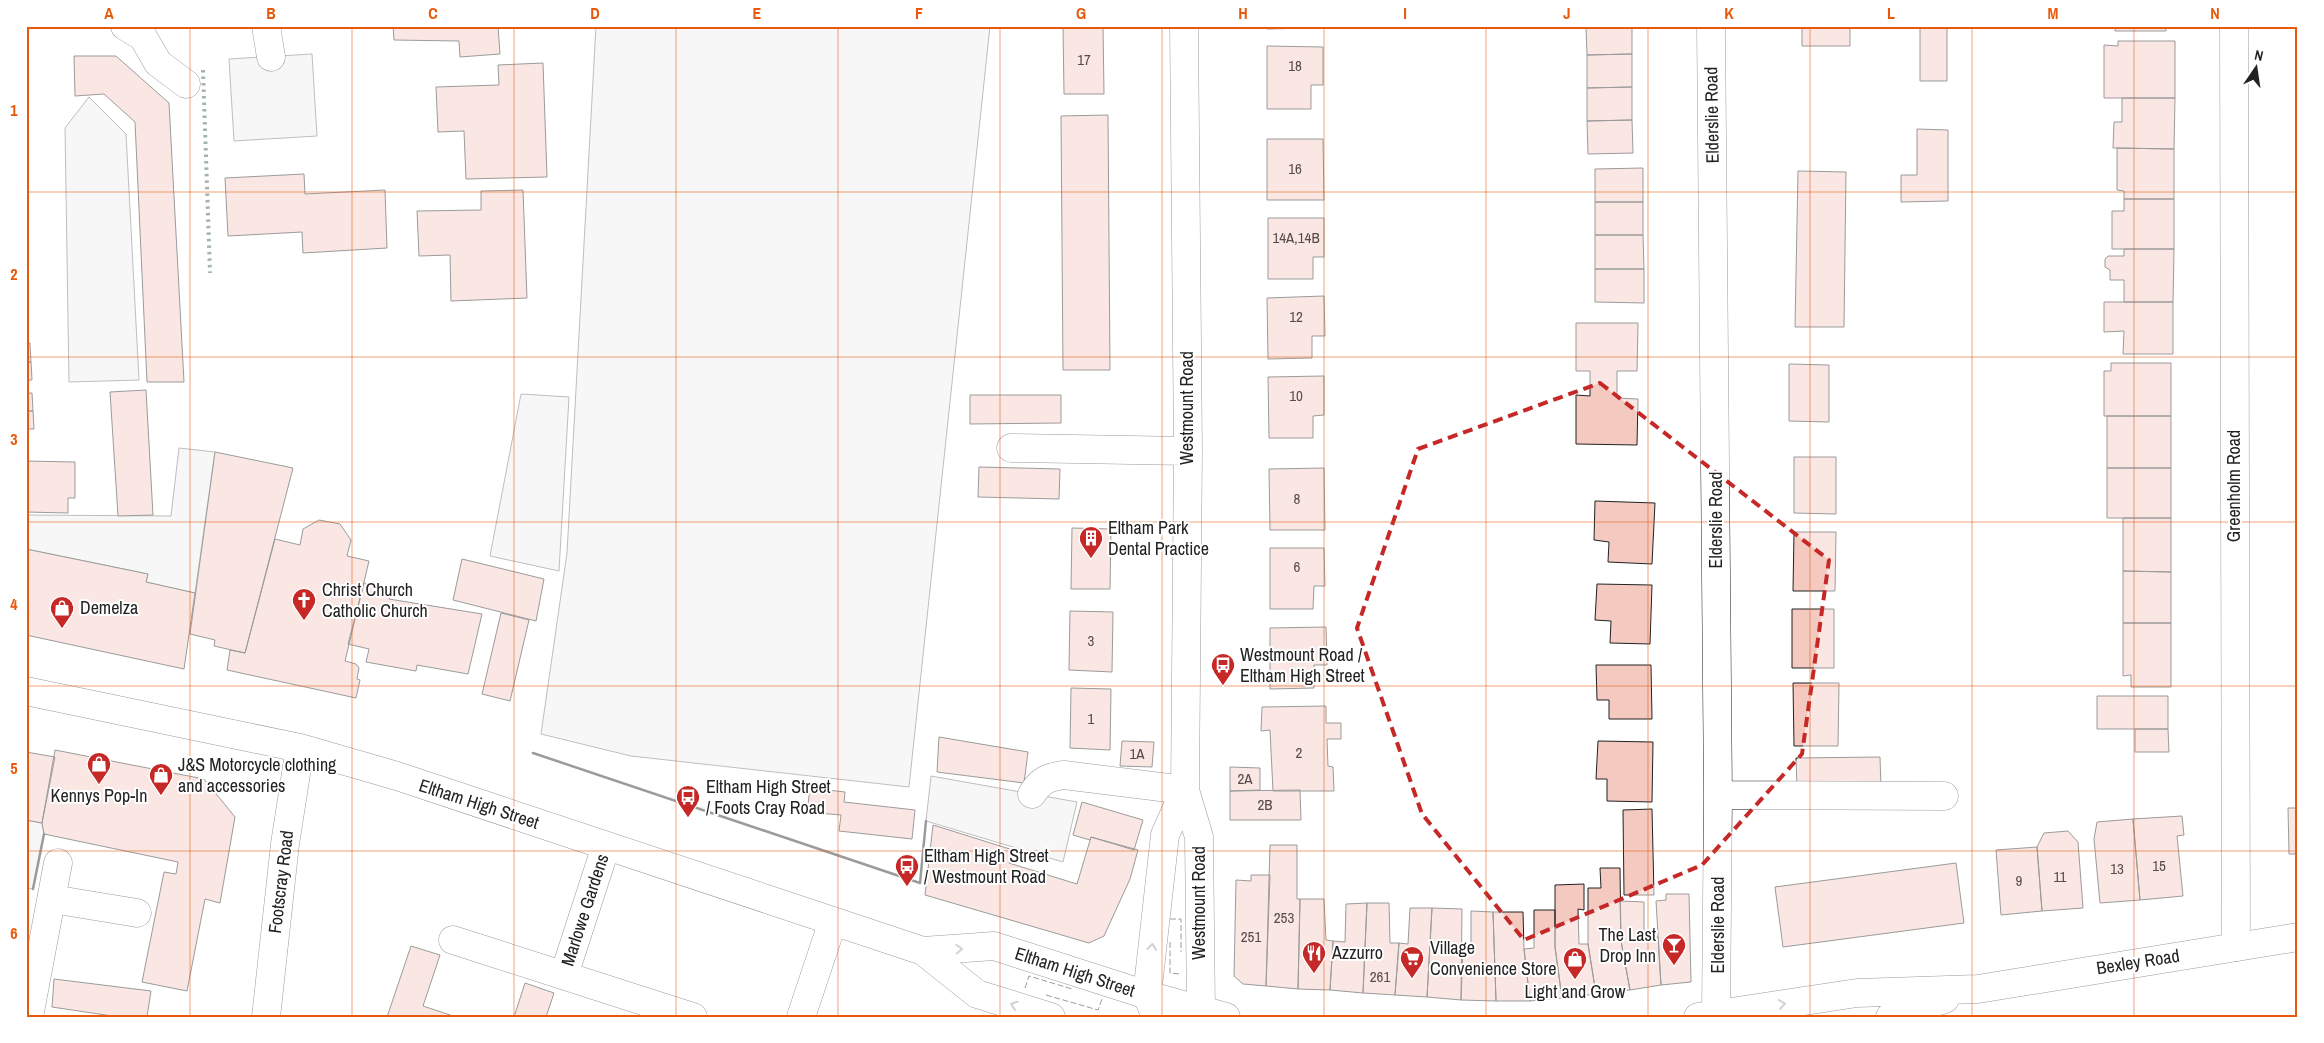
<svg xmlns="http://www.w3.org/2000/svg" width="2324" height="1043" font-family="'Archivo Narrow',sans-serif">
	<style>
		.green { fill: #eee; stroke: #6f6f6f }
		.parking { fill: #ededed; stroke: #6f6f6f }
		.building { fill: #f3c9c0; stroke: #222 }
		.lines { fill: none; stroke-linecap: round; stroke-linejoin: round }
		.minor-casing { stroke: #222; stroke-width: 29 }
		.major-casing { stroke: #222; stroke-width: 29 }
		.minor { stroke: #fff; stroke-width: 28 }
		.major { stroke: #fff; stroke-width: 28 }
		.hedge { stroke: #2f5e38; stroke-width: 4; stroke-dasharray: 2.5 4; stroke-linecap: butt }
		.fence { stroke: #222; stroke-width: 1; stroke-dasharray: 6 2.5; stroke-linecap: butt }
		.wall { stroke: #222; stroke-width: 2.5 }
		.oneway { stroke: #9c9c9c }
		.marked { fill: none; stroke: #c62828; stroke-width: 4; stroke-dasharray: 10 6; stroke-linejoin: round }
		.grid { fill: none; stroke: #e8590c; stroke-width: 1; stroke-opacity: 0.55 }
		.labels { text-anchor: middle; stroke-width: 4; stroke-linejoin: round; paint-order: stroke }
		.number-label { font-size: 15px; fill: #564c4a }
		.street-label { font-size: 18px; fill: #222; stroke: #fff }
		.poi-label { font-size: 18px; fill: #222; stroke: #fff; text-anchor: start }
		.neatline { fill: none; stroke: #e8590c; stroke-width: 2 }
		.grid-label { font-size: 16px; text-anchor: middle; font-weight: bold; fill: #e8590c }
	</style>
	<rect width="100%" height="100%" fill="#fff"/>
	<path class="green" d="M596,26H990L909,787L631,756L541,734L567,553Z
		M89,97L126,134L139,380L69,382L65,128Z"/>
	<path class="parking" d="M312,54L317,136L234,141L229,59Z
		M521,394L569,397L559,571L490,556Z
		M179,448L215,452L195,593L146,582L148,574L26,549V515L171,516Z
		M931,776L1077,802L1063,862L926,821Z
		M26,820L42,823L44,834L33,889L26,888Z"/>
	<path class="building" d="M393,26H498L500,54L460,57L459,41L394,40Z
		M1063,26H1103L1104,94H1064Z
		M1267,26H1311V28L1267,29Z
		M1586,26H1632V54L1587,55Z
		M1802,26H1850V46H1802Z
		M1920,26H1947V81H1920Z
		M2115,26H2166V31H2115Z
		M2118,41H2175V98H2104V45L2118,46Z
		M1267,46L1323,47V85H1311V109H1267Z
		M1632,54V87L1587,88V55Z
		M74,56H116L169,103L184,382H147L135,122L104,94L75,96Z
		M543,63L547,177L466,179L464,131L438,132L436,87L499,85L498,65Z
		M1632,87V120L1587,121V88Z
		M2122,98H2175L2174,149L2113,148L2114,122H2122Z
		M1108,115L1110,370H1063L1061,116Z
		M1632,120L1633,153L1588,154L1587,121Z
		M1917,129L1948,130V201L1901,202V175H1917Z
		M1267,139H1323L1324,200H1267Z
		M2117,148L2174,149V199H2124V191L2117,190Z
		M1643,168V202H1595V169Z
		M1798,171L1846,172L1844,327H1795Z
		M304,174L305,194L385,190L387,248L303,253L302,232L228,236L225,178Z
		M523,190L527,298L451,301L450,255L419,256L417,211L481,210V191Z
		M2124,199H2174V249H2112V211H2124Z
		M1595,202H1643V235H1595Z
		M1268,218H1324V257H1313V279H1268Z
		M1595,235H1643L1644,269H1595Z
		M2124,249H2174L2173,302H2124V280H2110V270L2105,267V259L2108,256H2124Z
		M1595,269H1644V303L1595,302Z
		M1324,296L1325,336H1312V358L1268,359L1267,298Z
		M2104,302H2173V354H2123L2124,331L2104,332Z
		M1576,323H1638L1637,371H1617V398L1638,399L1637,445L1576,444V395L1590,396V371H1576Z
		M30,343L31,362H26V344Z
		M26,362H31L32,380H26Z
		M2111,363H2171V416H2104V371H2111Z
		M1789,364L1829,365V422L1789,421Z
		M1324,376V415L1313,416V438H1269L1268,377Z
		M146,390L153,515L118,516L110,392Z
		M26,393H32L33,411H26Z
		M970,395H1061V423L970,424Z
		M26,411H33L34,429H26Z
		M2107,416H2171V468H2107Z
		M215,452L293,468L245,653L214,646L215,640L190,634Z
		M1794,457H1836V514L1794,513Z
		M26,461L75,462V498H68V513L26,512Z
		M979,467L1060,469L1059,499L978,497Z
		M1324,468L1325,530H1270L1269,469Z
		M2107,468H2171V518H2107Z
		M1595,501L1655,503L1652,564L1608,562L1609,542L1594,540Z
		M2123,518H2171V572L2123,571Z
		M319,520L340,524L351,540L347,556L369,561L345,661L356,664L359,668L357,679L360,680L356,698L227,670L230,650L245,653L275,539L300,545L303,529Z
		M1072,528L1111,529L1110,589H1071Z
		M1794,532H1836L1835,591H1793Z
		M1270,548H1324L1325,586H1314L1313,609H1270Z
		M26,549L148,574L146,582L195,593L184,669L26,635Z
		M462,559L544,579L536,621L453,600Z
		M2123,571L2171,572V623H2123Z
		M364,583L391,590L389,599L482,614L468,674L417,665L416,671L366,662L369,649L348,644Z
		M1597,584L1652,585L1650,644L1610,643L1611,621L1595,620Z
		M1792,609H1834V668H1792Z
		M1070,611L1113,612L1112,672L1069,670Z
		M501,613L529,620L510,701L482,694Z
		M2123,623H2171V687H2131V675L2123,676Z
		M1326,627L1327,665H1314V688L1270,689V628Z
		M1596,665H1651L1652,719H1609V700H1597Z
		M1793,683H1839L1838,746H1794Z
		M1071,688L1111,689L1110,750L1070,748Z
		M2097,696H2168V729H2097Z
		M1326,706V723H1341V739H1327L1328,766L1333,767L1334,791H1273L1270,730L1261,731L1262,707Z
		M2135,729H2168L2169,752H2135Z
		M939,737L1028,752L1024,783L937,772Z
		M1122,741L1154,742L1152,767L1120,766Z
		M1598,741L1653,742L1652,802L1607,801V779H1596Z
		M55,750L204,779L235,817L220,903L205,899L187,991L142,982L164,872L176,874L178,862L44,834L42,823Z
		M26,752L55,757L42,823L26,820Z
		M1880,757L1881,787L1797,788L1796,758Z
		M1230,767L1260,768V790L1230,791Z
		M810,788L845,792L844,802L915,810L912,839L839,831L841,815L807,812Z
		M1300,790L1301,820H1230V791Z
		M1082,802L1143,820L1134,850L1091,837L1090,840L1073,835Z
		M2288,808H2298V854H2289Z
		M1652,809L1654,895H1624L1623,810Z
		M2182,816L2184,835L2177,836L2183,896L2140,900L2133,819Z
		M2133,819L2140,900L2100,903L2094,839L2097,822Z
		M933,825L1013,850L1009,863L1077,884L1091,837L1138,850L1130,879L1104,936L1089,943L925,895Z
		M2068,831L2078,842L2083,908L2042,911L2037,847L2044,833Z
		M1270,845H1297V899H1300L1298,989L1266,986Z
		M2037,847L2042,911L2001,915L1996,850Z
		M1956,863L1964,923L1783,947L1775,887Z
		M1600,868H1620L1621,941L1630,990L1596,994L1588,944V888H1601Z
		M1251,875H1270L1266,986L1243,984L1234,976L1236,880L1251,881Z
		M1584,884V910L1578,909L1579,944H1588L1596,994L1562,998L1555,947V885Z
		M1666,894H1689L1691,982L1661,985L1656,901L1666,900Z
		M1300,899H1324L1326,940L1333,941L1330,990L1298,989Z
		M1620,901L1644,902V937H1658L1661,985L1630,990L1621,941Z
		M1367,903H1389L1390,943H1399L1395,995L1363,993Z
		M1367,903L1363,993L1330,990L1333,941L1345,942L1346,904Z
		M1410,908H1432L1427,997L1395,995L1399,943L1408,944Z
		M1432,908L1462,909L1461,1000L1427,997Z
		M1534,910H1555V947L1562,998L1530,1001L1524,949L1534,948Z
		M1471,911L1493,912L1496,1001L1461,1000L1463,948L1471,949Z
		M1493,912H1523L1524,949L1530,1001H1496Z
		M411,946L440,955L423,1006L456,1017H387Z
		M54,979L151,991L147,1017H119L52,1007Z
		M525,983L554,993L546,1017H514Z"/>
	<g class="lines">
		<g class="minor-casing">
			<path id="minor" d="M125,26L143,37L158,63L186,84
				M266,26L271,57
				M1184,26L1188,451L1185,790L1199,837L1201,1011L1197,1017
				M1711,26L1718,795L1716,1014
				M2234,26L2236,947
				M1011,448L1188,451
				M1032,794C1041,780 1048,777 1064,775L1185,790
				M1718,795L1944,796
				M52,899L137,913
				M453,940L693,1017
				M564,975L606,846
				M29,1017L58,863
				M801,1017L833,921
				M1156,1017L1147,995L1165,835L1185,790"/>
		</g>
		<g class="major-casing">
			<path id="major" d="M26,691L300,748L397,776L923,951L977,994L1051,1017
				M923,951L994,946L1147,995L1226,1017
				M266,1017L285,844L300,748
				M1698,1017L1857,993L1978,989L2298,937
				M1890,1017L1945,999"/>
		</g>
		<use href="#minor" class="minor"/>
		<use href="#major" class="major"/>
		<path class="hedge" d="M203,70L210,273"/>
		<path class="fence" d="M1170,919H1181V952
			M1170,942V973L1180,974
			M1025,988L1029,976L1072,989
			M1046,995L1098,1010L1102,999"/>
		<path class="wall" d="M533,753L920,883L926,821
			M33,889L44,834"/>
	</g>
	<defs><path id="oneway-chevron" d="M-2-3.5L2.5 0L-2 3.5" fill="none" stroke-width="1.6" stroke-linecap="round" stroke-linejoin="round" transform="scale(1.25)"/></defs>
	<g class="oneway">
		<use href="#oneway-chevron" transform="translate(1152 947) rotate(-84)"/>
		<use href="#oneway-chevron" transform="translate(959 949) rotate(-4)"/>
		<use href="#oneway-chevron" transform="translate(1782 1004) rotate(-9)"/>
		<use href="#oneway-chevron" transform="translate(1014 1005) rotate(-162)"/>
	</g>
	<path d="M0 0H2324V1043H0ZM1600,383L1829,560L1802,754L1702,865L1524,940L1422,814L1357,628L1418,449Z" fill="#fff" fill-opacity=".55" fill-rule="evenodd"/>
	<path class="marked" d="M1600,383L1829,560L1802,754L1702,865L1524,940L1422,814L1357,628L1418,449Z"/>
	<path class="grid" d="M190,26V1017M352,26V1017M514,26V1017M676,26V1017M838,26V1017M1000,26V1017M1162,26V1017M1324,26V1017M1486,26V1017M1648,26V1017M1810,26V1017M1972,26V1017M2134,26V1017M26,192H2298M26,357H2298M26,522H2298M26,686H2298M26,851H2298"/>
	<defs>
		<g id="building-pin" transform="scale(1.25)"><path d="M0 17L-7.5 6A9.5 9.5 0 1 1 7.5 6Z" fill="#c62828" stroke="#fff"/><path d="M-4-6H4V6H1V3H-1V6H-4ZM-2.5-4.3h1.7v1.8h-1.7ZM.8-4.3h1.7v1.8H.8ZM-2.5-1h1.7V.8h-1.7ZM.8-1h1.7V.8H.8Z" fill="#fff"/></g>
		<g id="church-pin" transform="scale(1.25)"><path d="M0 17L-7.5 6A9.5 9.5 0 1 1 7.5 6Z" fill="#c62828" stroke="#fff"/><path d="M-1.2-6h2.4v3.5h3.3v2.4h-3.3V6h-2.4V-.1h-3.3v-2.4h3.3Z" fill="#fff"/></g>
		<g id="shop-pin" transform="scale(1.25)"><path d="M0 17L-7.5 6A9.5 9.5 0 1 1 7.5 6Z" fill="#c62828" stroke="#fff"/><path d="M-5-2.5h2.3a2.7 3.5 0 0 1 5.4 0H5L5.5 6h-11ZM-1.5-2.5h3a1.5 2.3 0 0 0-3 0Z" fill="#fff"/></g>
		<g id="bus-pin" transform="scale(1.25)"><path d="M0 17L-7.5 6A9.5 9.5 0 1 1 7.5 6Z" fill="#c62828" stroke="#fff"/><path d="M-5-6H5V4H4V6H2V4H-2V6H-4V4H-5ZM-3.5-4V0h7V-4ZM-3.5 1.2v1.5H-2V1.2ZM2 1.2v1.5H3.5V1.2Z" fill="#fff"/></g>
		<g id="bar-pin" transform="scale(1.25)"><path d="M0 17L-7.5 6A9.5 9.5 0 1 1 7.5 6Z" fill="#c62828" stroke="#fff"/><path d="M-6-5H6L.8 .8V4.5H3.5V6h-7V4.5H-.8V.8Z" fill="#fff"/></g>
		<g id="restaurant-pin" transform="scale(1.25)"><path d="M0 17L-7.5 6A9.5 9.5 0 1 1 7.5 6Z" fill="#c62828" stroke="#fff"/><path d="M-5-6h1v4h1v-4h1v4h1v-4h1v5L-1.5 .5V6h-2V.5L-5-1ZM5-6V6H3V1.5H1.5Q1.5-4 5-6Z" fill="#fff"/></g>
		<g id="supermarket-pin" transform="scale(1.25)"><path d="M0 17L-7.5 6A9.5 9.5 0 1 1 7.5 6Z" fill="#c62828" stroke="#fff"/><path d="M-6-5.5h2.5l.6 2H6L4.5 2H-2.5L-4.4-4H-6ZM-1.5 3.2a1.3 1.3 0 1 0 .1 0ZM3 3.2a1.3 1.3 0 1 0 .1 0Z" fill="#fff"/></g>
	</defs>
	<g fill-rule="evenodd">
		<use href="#building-pin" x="1091" y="538"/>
		<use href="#church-pin" x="304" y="600"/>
		<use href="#shop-pin" x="62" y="608"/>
		<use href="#bus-pin" x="1223" y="665"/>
		<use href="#shop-pin" x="99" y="764"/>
		<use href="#shop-pin" x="161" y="775"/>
		<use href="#bus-pin" x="688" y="797"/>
		<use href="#bus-pin" x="907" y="866"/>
		<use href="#bar-pin" x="1674" y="945"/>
		<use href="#restaurant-pin" x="1314" y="953"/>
		<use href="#supermarket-pin" x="1412" y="958"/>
		<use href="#shop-pin" x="1575" y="959"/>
	</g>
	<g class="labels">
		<g class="number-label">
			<text x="1084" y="65">17</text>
			<text x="1295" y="71">18</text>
			<text x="1295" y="174">16</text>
			<text x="1296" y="243">14A,14B</text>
			<text x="1296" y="322">12</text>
			<text x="1296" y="401">10</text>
			<text x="1297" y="504">8</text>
			<text x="1297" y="572">6</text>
			<text x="1091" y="646">3</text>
			<text x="1091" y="724">1</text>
			<text x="1299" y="758">2</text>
			<text x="1137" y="759">1A</text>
			<text x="1245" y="784">2A</text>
			<text x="1265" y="810">2B</text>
			<text x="2159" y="871">15</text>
			<text x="2117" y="874">13</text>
			<text x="2060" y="882">11</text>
			<text x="2019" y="886">9</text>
			<text x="1284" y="923">253</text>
			<text x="1251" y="942">251</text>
			<text x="1380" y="982">261</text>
		</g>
		<g class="street-label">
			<text transform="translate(1712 115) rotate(-91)" y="6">Elderslie Road</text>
			<text transform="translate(1187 408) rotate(-90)" y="6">Westmount Road</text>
			<text transform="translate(2234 486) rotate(-90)" y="6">Greenholm Road</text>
			<text transform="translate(1716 520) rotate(-90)" y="6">Elderslie Road</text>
			<text transform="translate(479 804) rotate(18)" y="6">Eltham High Street</text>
			<text transform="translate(281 882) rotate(-83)" y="6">Footscray Road</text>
			<text transform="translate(1199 903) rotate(-90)" y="6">Westmount Road</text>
			<text transform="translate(585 910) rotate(-72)" y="6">Marlowe Gardens</text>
			<text transform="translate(1718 925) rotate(-90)" y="6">Elderslie Road</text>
			<text transform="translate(2138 962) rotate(-9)" y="6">Bexley Road</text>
			<text transform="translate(1075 972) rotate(18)" y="6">Eltham High Street</text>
		</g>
		<g class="poi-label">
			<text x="1108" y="534">Eltham Park<tspan x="1108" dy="21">Dental Practice</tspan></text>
			<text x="322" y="596">Christ Church<tspan x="322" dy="21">Catholic Church</tspan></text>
			<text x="80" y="614">Demelza</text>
			<text x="1240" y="661">Westmount Road /<tspan x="1240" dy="21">Eltham High Street</tspan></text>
			<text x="178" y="771">J&amp;S Motorcycle clothing<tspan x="178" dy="21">and accessories</tspan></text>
			<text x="706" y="793">Eltham High Street<tspan x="706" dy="21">/ Foots Cray Road</tspan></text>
			<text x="99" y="802" text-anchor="middle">Kennys Pop-In</text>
			<text x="924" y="862">Eltham High Street<tspan x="924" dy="21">/ Westmount Road</tspan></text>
			<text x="1656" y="941" text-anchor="end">The Last<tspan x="1656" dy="21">Drop Inn</tspan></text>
			<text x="1430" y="954">Village<tspan x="1430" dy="21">Convenience Store</tspan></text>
			<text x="1332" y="959">Azzurro</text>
			<text x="1575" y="998" text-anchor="middle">Light and Grow</text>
		</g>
	</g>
	<rect width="2324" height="1043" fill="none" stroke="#ffffff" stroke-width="55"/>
	<g transform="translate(2256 68) rotate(13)" stroke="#ffffff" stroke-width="4" paint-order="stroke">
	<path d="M0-4L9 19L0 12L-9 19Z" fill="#222222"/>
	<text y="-8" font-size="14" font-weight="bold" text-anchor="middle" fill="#222222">N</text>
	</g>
	<rect x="28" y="28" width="2268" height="988" class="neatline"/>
	<g class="grid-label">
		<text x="109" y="19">A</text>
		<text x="271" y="19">B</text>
		<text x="433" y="19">C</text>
		<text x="595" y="19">D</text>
		<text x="757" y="19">E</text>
		<text x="919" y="19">F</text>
		<text x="1081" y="19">G</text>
		<text x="1243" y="19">H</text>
		<text x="1405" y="19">I</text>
		<text x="1567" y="19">J</text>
		<text x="1729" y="19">K</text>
		<text x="1891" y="19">L</text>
		<text x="2053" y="19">M</text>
		<text x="2215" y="19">N</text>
		<text x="14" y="116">1</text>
		<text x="14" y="280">2</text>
		<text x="14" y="445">3</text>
		<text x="14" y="610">4</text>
		<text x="14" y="774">5</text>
		<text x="14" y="939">6</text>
	</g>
</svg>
